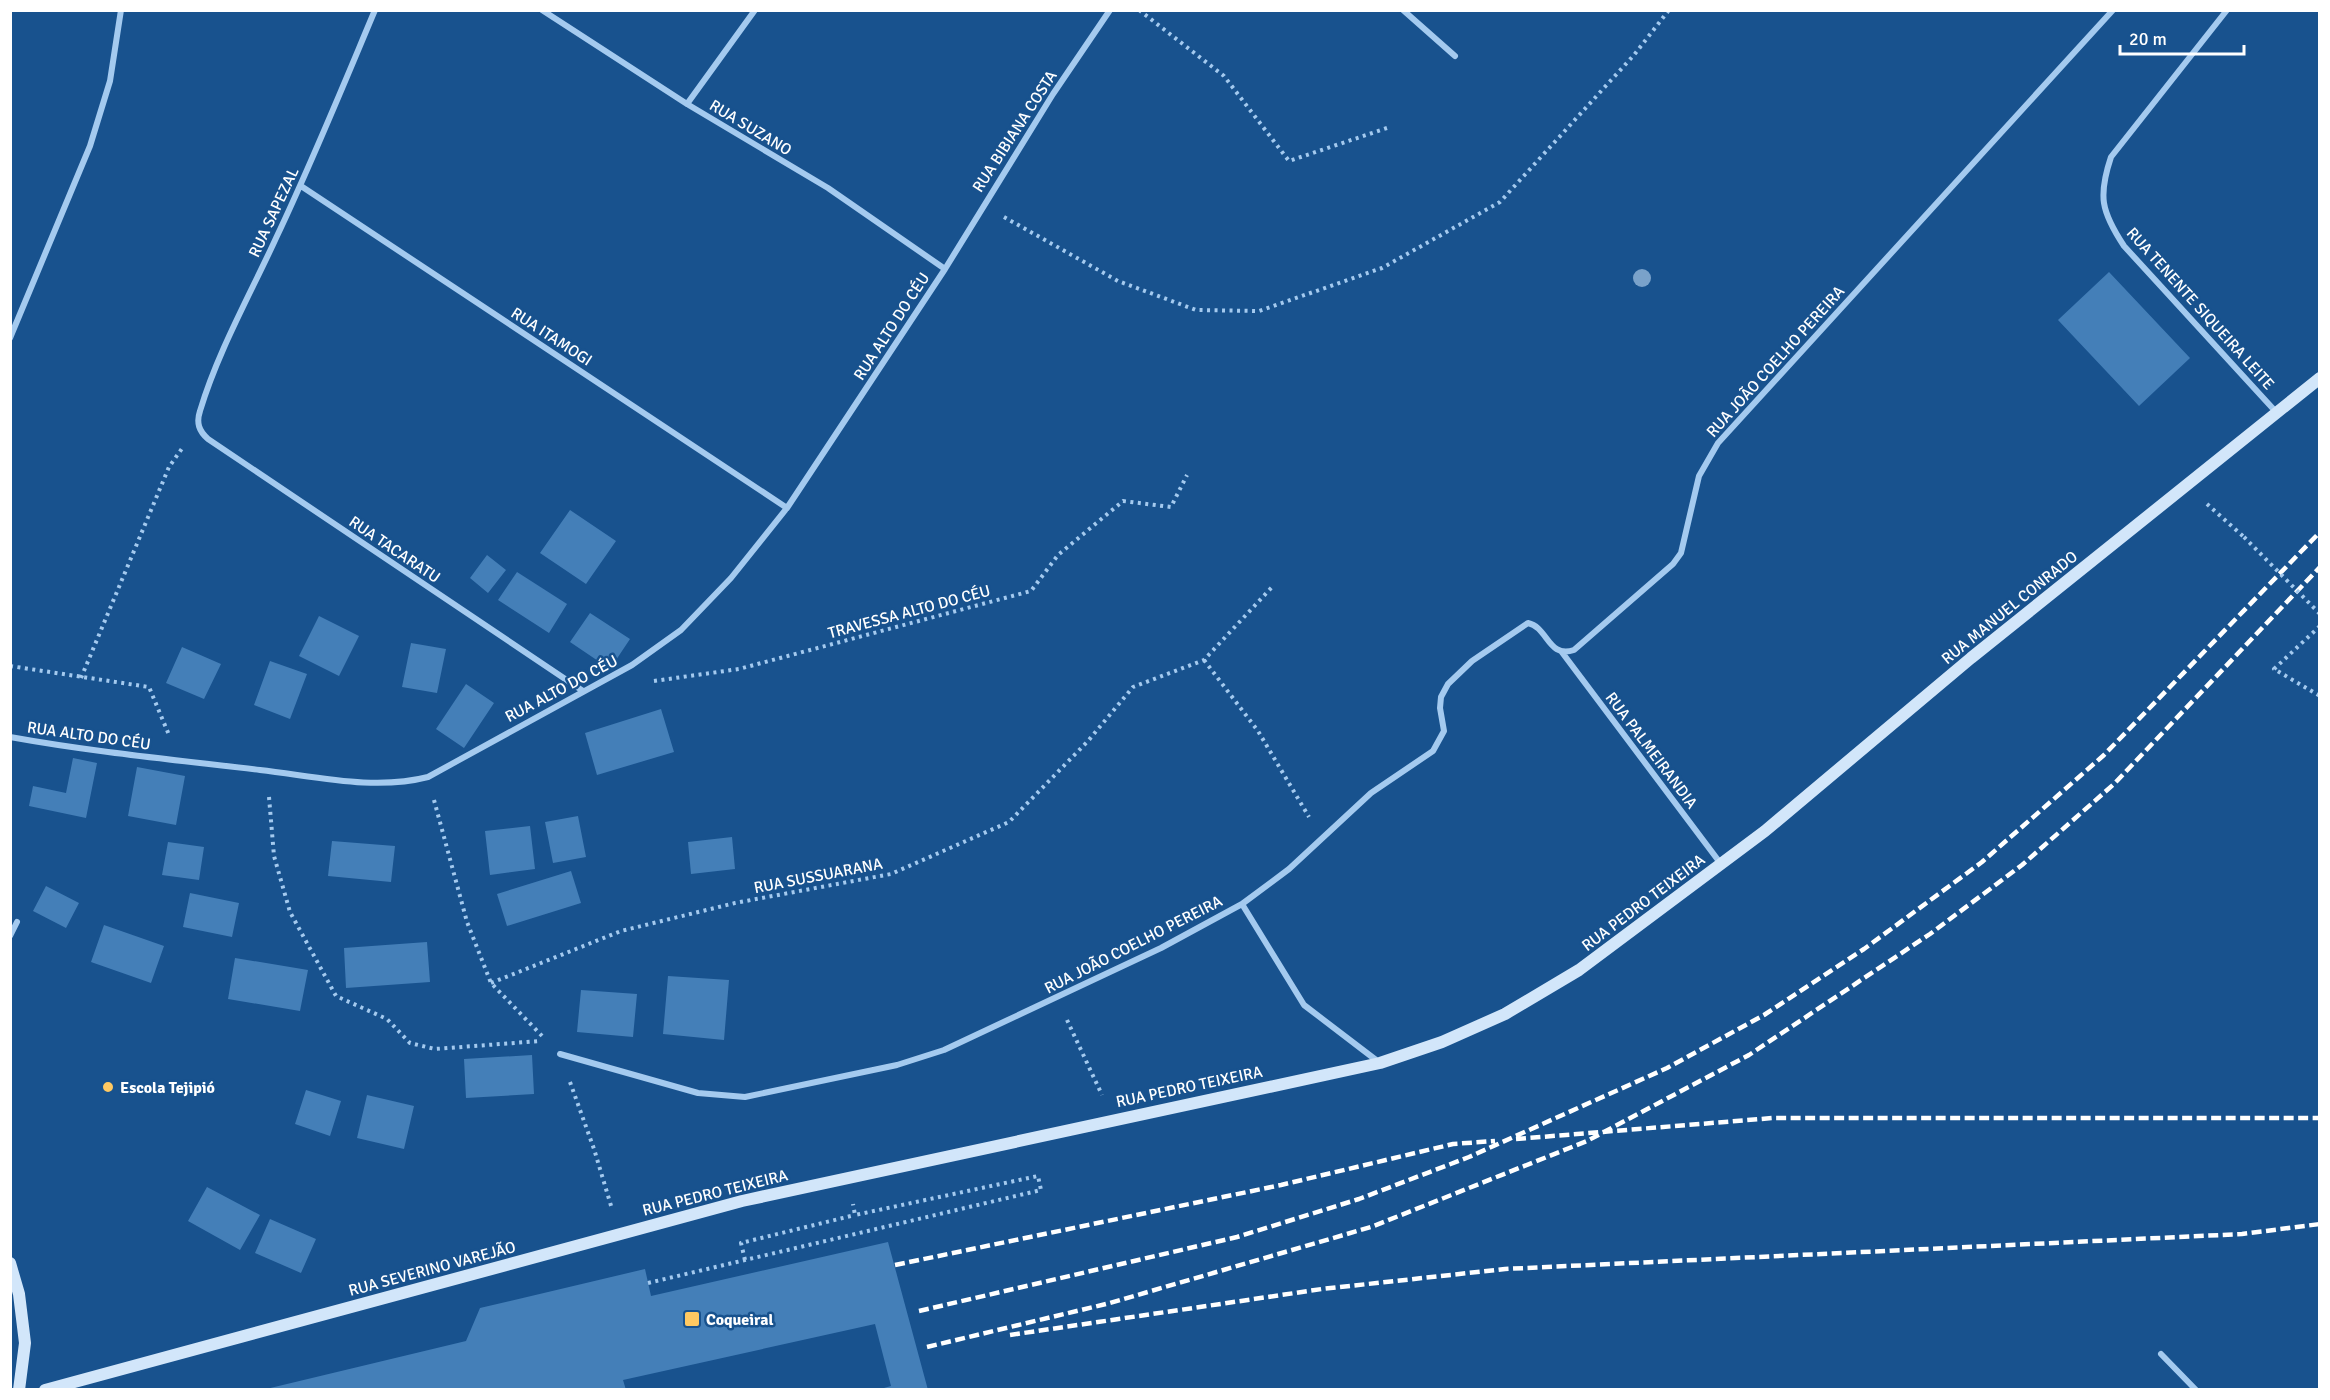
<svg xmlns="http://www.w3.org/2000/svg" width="2330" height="1400" font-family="Signika,sans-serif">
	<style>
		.building { fill: #447fb8 }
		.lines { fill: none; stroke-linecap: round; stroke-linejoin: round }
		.path { stroke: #a4caef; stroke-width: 4; stroke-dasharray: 3 4.5; stroke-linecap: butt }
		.street { stroke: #a4caef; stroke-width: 6 }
		.secondary { stroke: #d2e6fa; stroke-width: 12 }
		.rail { stroke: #fff; stroke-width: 4.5; stroke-dasharray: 10 4.5; stroke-linecap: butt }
		.path-bridge { stroke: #a4caef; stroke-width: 4; stroke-dasharray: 3 4.5; stroke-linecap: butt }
		.tree { fill: #7aa2ca }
		.poi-dot { fill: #ffc962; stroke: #18528e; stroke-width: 2 }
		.labels { text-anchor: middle; stroke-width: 5; stroke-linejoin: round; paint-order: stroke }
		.street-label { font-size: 16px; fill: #fff; stroke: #18528e }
		.poi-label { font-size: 16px; font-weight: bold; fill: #fff; stroke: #18528e; text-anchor: start }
	</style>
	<rect width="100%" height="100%" fill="#18528e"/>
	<path class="building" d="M2109,272L2190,358L2139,406L2058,320Z
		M570,510L616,541L586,584L540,553Z
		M487,555L506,570L488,593L470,578Z
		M517,572L567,604L549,633L498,600Z
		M590,613L630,639L610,669L570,642Z
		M319,616L359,636L339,676L299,656Z
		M411,643L446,649L437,693L402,687Z
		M182,647L221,664L204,699L166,683Z
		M270,661L307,674L290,719L254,705Z
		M466,684L494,703L464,748L436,729Z
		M661,709L674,752L597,775L585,733Z
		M73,758L97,763L86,818L29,806L33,786L66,793Z
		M137,767L185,776L176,825L128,816Z
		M578,816L586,857L553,863L545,822Z
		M530,826L535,869L490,875L485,831Z
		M732,837L735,869L691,874L688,842Z
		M332,841L395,846L391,882L328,876Z
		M168,842L204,847L199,880L162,875Z
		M571,871L581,903L507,926L497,894Z
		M46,886L79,903L66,928L33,911Z
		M190,893L239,903L232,937L183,927Z
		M104,925L164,946L151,983L91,962Z
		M427,942L430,982L346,988L344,948Z
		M235,958L308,970L300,1011L228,999Z
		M668,976L729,980L724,1040L663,1034Z
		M581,990L637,994L633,1037L577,1032Z
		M532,1055L534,1094L466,1098L464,1059Z
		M306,1090L341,1101L330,1136L295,1124Z
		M367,1095L414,1106L404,1149L357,1138Z
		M207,1187L260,1215L240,1250L188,1221Z
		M270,1219L316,1239L301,1273L255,1253Z
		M888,1242L928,1390H877L891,1386L875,1324L623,1380L626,1390H262L466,1341L480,1308L645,1269L651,1296Z"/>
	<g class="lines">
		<path class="path" d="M1139,10L1224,76L1289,161L1387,128
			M1004,217L1118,281L1196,310L1259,311L1382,268L1500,202L1634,55L1669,10
			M2207,504L2244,537
			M2320,626L2274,669L2320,696
			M1204,660L1258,731L1309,817
			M10,666L149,687L169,735
			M81,678L169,467L183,447
			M654,681L739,669L1031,591L1058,555L1123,501L1171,507L1187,475
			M269,797L274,856L290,912L336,996L387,1019L410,1043L435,1049L540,1041
			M434,800L467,922L491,983L544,1038
			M491,983L621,931L735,903L891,874L1009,822L1088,741L1133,687L1204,660L1272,587
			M1067,1020L1102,1095
			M570,1082L594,1149L612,1209
			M745,1260L741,1243L855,1215
			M648,1283L1041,1190L1038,1176L855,1215L853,1204"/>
		<path class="street" d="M375,10C343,86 312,162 277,236C251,293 218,351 200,411C196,423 199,431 208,439L583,691
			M542,10L687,104L828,188L945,269
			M1403,10L1455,56
			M2227,10L2111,157C2098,196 2101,211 2124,246L2277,413
			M687,104L755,10
			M301,186L787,508
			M10,338L90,146L110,81L121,10
			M1561,651L1721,864
			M10,737C93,752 176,760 260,770C314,776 374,791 428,777L632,665L681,630L731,578L787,508L945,269L1053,94L1110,10
			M1242,904L1304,1005L1380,1063
			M10,936L17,922
			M560,1054L698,1093L745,1097L897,1065L944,1050L1161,948L1242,904L1289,869L1371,793L1433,751L1444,731L1440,708L1441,697L1448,684L1472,661L1528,623C1548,627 1548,659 1574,650L1673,564L1681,553L1699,476L1718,443L2113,10
			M2161,1354L2196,1390"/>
		<path class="secondary" d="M10,1263L19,1294L25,1343L19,1390
			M45,1390L742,1201L1380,1063L1442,1042L1505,1014L1579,970L1765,831L1971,658L2320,378"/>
		<path class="rail" d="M1516,1139L1773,1118H2320
			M895,1265L1281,1185L1453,1144L1495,1141
			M919,1311L1237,1237L1359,1199L1469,1157L1667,1068L1764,1015L1864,949L1982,862L2104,755L2320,532
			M1010,1335L1322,1289L1505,1269L2242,1234L2320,1224
			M927,1347L1110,1303L1371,1227L1587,1141L1749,1055L1930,934L2022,865L2114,784L2320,567"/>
		<path class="path-bridge" d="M2244,537L2320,614"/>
	</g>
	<circle class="tree" cx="1642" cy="278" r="9"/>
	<g class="poi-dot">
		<circle cx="108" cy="1087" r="6"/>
		<rect x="684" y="1311" width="16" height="16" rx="3"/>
	</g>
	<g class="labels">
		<g class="street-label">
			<text transform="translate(751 127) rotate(31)" y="6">RUA SUZANO</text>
			<text transform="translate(1014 131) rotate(-57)" y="6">RUA BIBIANA COSTA</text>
			<text transform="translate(273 212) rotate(-65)" y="6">RUA SAPEZAL</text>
			<text transform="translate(2201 308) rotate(48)" y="6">RUA TENENTE SIQUEIRA LEITE</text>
			<text transform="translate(891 326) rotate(-57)" y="6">RUA ALTO DO CÉU</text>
			<text transform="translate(552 336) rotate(33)" y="6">RUA ITAMOGI</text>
			<text transform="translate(1775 361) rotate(-48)" y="6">RUA JOÃO COELHO PEREIRA</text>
			<text transform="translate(395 549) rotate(34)" y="6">RUA TACARATU</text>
			<text transform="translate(2009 607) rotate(-39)" y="6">RUA MANUEL CONRADO</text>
			<text transform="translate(909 611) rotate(-15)" y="6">TRAVESSA ALTO DO CÉU</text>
			<text transform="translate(561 688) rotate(-28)" y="6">RUA ALTO DO CÉU</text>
			<text transform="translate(89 735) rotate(8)" y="6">RUA ALTO DO CÉU</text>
			<text transform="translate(1652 750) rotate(53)" y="6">RUA PALMEIRANDIA</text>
			<text transform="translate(818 875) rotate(-11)" y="6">RUA SUSSUARANA</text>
			<text transform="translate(1643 902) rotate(-37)" y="6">RUA PEDRO TEIXEIRA</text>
			<text transform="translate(1133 944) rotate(-27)" y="6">RUA JOÃO COELHO PEREIRA</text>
			<text transform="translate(1189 1086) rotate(-12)" y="6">RUA PEDRO TEIXEIRA</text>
			<text transform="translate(715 1192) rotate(-14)" y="6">RUA PEDRO TEIXEIRA</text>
			<text transform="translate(432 1268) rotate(-15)" y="6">RUA SEVERINO VAREJÃO</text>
		</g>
		<g class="poi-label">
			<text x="120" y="1093">Escola Tejipió</text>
			<text x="706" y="1325">Coqueiral</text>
		</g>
	</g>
	<rect width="2330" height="1400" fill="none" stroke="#ffffff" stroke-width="24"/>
	<path d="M2120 45v9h124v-9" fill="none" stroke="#ffffff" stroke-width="3"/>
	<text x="2129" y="45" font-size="18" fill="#ffffff" stroke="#18528e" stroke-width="4.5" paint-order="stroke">20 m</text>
</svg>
